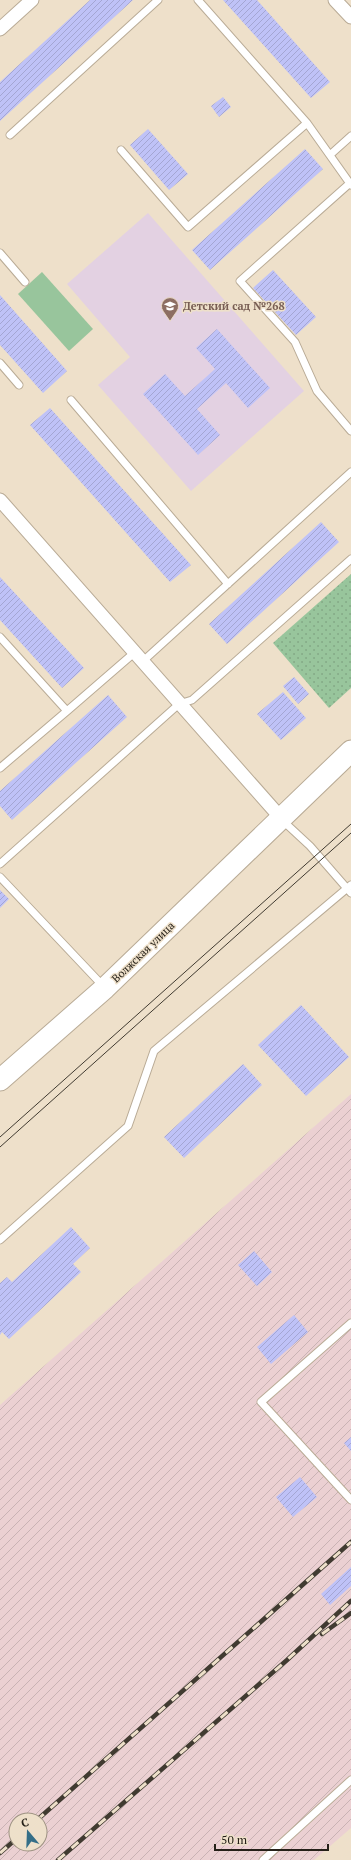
<svg xmlns="http://www.w3.org/2000/svg" width="351" height="1860" font-family="'PT Serif',serif">
	<style>
		.industrial { fill: url(#industrial-furrows); fill-rule: evenodd }
		.education { fill: #e3d1e2 }
		.grass { fill: url(#grass-dots) }
		.park { fill: #98c59c }
		.building { fill: url(#building-hatch) }
		.lines { fill: none; stroke-linecap: round; stroke-linejoin: round }
		.lane-casing { stroke: #b9ab96; stroke-width: 9 }
		.street-casing { stroke: #b9ab96; stroke-width: 15 }
		.primary-casing { stroke: #b9ab96; stroke-width: 23 }
		.lane { stroke: #fff; stroke-width: 7 }
		.street { stroke: #fff; stroke-width: 13 }
		.primary { stroke: #fff; stroke-width: 21 }
		.tram { stroke: #413b31; stroke-width: 1 }
		.rail-casing { stroke: #413b31; stroke-width: 4.5 }
		.rail { stroke: #eee0ca; stroke-width: 3; stroke-dasharray: 9; stroke-linecap: butt }
		.labels { text-anchor: middle; stroke-width: 3; stroke-linejoin: round; paint-order: stroke }
		.education-label { font-size: 11px; font-weight: bold; fill: #785e54; stroke: #eee0ca; text-anchor: start }
		.street-label { font-size: 11px; fill: #252018; stroke: #eee0ca }
	</style>
	<defs>
		<pattern id="industrial-furrows" width="10" height="10" patternUnits="userSpaceOnUse"><rect width="10" height="10" fill="#ebd0d2"/><path d="M-1 1l2-2M0 10L10 0M9 11l2-2" fill="none" stroke="#c9b2b4"/></pattern>
		<pattern id="grass-dots" width="8" height="8" patternUnits="userSpaceOnUse"><rect width="8" height="8" fill="#98c59c"/><path d="M2 2h.1M6 6h.1" fill="none" stroke="#83a986" stroke-width="1.8" stroke-linecap="round"/></pattern>
		<pattern id="building-hatch" width="6" height="6" patternUnits="userSpaceOnUse"><rect width="6" height="6" fill="#bfc2f7"/><path d="M-1 1l2-2M0 6l6-6M5 7l2-2" fill="none" stroke="#a4a6d3"/></pattern>
	</defs>
	<rect width="100%" height="100%" fill="#eee0ca"/>
	<path class="industrial" d="M351,1094V1828L314,1860H0V1405ZM16,1820H40V1844H16Z"/>
	<path class="education" d="M148,213L304,391L191,491L98,385L130,357L67,284Z"/>
	<path class="grass" d="M351,574V688L329,708L273,643Z"/>
	<path class="park" d="M42,272L93,329L69,351L18,294Z"/>
	<path class="building" d="M90,0H133L0,121V82Z
		M223,0H257L330,82L311,98Z
		M223,97L231,107L219,117L211,106Z
		M148,129L188,174L169,190L130,145Z
		M305,149L323,169L210,270L192,250Z
		M273,270L316,317L296,335L253,288Z
		M0,295L67,371L43,393L0,345Z
		M217,329L270,388L248,408L226,383L197,409L220,435L198,455L143,394L165,374L185,396L215,369L196,348Z
		M50,408L191,565L170,582L30,425Z
		M321,522L339,542L227,644L209,624Z
		M0,577L84,668L62,688L0,620Z
		M294,677L309,694L298,704L283,686Z
		M283,692L306,718L281,740L257,714Z
		M108,695L127,717L12,820L0,806V791Z
		M0,890L9,899L0,908Z
		M301,1005L349,1057L306,1096L258,1045Z
		M243,1064L262,1085L184,1158L164,1137Z
		M71,1227L90,1248L73,1264L81,1272L9,1339L2,1332L0,1335V1283L7,1277L12,1282Z
		M254,1251L272,1272L257,1286L238,1265Z
		M294,1315L308,1332L271,1364L257,1347Z
		M351,1437V1451L344,1443Z
		M300,1477L317,1497L293,1517L276,1497Z
		M351,1567V1586L330,1605L321,1594Z"/>
	<g class="lines">
		<g class="lane-casing">
			<path id="lane" d="M198,0L307,123L351,185
				M10,135L158,0
				M121,150L188,227L307,123
				M331,154L351,136
				M350,183L240,281L295,342L317,391L351,431
				M0,253L25,282
				M0,363L19,385
				M71,400L228,584
				M0,637L67,711L134,653
				M142,662L351,472
				M0,768L67,711
				M282,820L310,846L351,893
				M0,864L179,704L192,700L351,559
				M0,877L104,987
				M0,1240L128,1126L154,1051L351,885
				M351,1323L261,1402L351,1500
				M263,1860L351,1780"/>
		</g>
		<g class="street-casing">
			<path id="street" d="M335,0L351,17
				M0,29L32,0
				M0,500L281,818"/>
		</g>
		<g class="primary-casing">
			<path id="primary" d="M0,1080L105,988L351,751"/>
		</g>
		<use href="#lane" class="lane"/>
		<use href="#street" class="street"/>
		<use href="#primary" class="primary"/>
		<path class="tram" d="M0,1137L351,824
			M0,1147L351,833"/>
		<g class="rail-casing">
			<path id="rail" d="M322,1634L351,1613
				M37,1820L351,1542
				M0,1853L16,1839
				M58,1860L287,1660L351,1601"/>
		</g>
		<use href="#rail" class="rail"/>
	</g>
	<defs>
		<g id="school-pin" transform="scale(0.9)"><path d="M0 17L-7.5 6A9.5 9.5 0 1 1 7.5 6Z" fill="#8d6e63" stroke="#eee0ca"/><path d="M0-5L7-2L0 1L-7-2ZM-4 1L0 2.5L4 1V4Q0 6-4 4Z" fill="#fff"/></g>
	</defs>
	<g fill-rule="evenodd">
		<use href="#school-pin" x="170" y="306"/>
	</g>
	<g class="labels">
		<g class="education-label">
			<text x="183" y="310">Детский сад №268</text>
		</g>
		<g class="street-label">
			<text transform="translate(143 952) rotate(-44)" y="4">Волжская улица</text>
		</g>
	</g>
	<g transform="translate(28 1832) rotate(341)"><circle r="19" fill="#eee0ca" stroke="#9e9383"/>
	<path d="M0-3L7 15L0 10L-7 15Z" fill="#346e87"/>
	<text y="-6" font-size="11" font-weight="bold" text-anchor="middle" fill="#252018">С</text>
	</g>
	<path d="M215 1844v6h113v-6" fill="none" stroke="#252018" stroke-width="2"/>
	<text x="221" y="1844" font-size="12" fill="#252018" stroke="#eee0ca" stroke-width="3" paint-order="stroke">50 m</text>
</svg>
